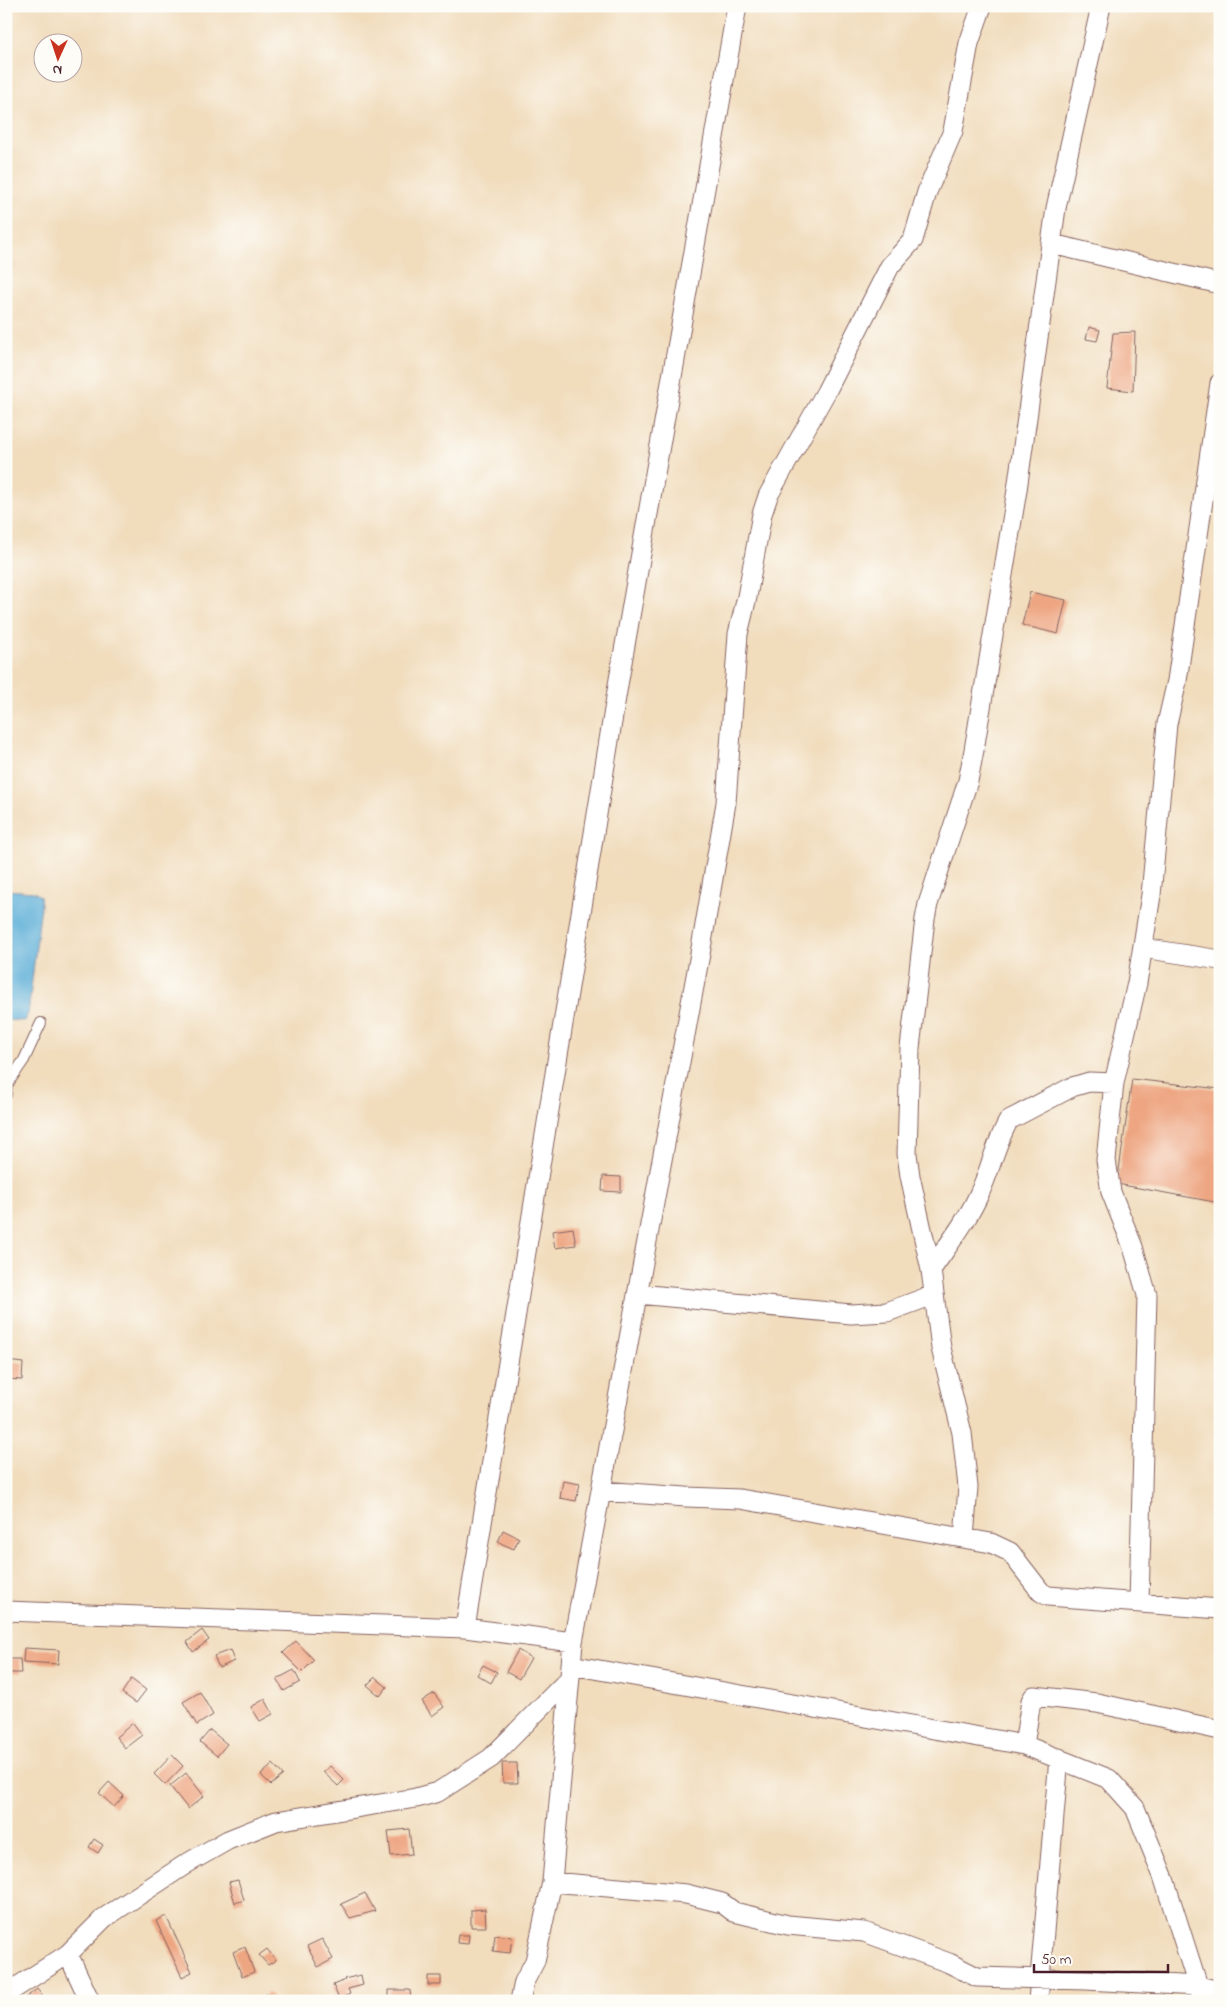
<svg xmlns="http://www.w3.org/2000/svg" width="1226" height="2007" font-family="'Indie Flower',sans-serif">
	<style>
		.water { fill: #5dafd8; stroke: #546782 }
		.building { fill: #eea682 }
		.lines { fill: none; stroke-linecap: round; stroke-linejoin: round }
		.lane-casing { stroke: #84615e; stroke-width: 12 }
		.street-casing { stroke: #84615e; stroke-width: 21 }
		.lane { stroke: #fff; stroke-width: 10 }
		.street { stroke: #fff; stroke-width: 19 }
	</style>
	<rect width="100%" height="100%" fill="#fdfcf7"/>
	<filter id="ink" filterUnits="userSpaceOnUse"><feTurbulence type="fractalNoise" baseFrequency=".02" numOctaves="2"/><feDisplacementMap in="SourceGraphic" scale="10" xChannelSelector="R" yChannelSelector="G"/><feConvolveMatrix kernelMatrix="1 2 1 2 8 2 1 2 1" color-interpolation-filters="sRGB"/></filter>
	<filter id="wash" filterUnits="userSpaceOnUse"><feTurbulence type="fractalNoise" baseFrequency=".0096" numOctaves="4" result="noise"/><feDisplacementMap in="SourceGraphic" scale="20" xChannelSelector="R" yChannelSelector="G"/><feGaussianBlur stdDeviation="1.12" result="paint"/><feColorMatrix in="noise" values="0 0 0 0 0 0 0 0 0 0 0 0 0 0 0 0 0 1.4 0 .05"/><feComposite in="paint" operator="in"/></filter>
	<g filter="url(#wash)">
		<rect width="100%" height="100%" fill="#f1dcbc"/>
		<path class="water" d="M6,890L34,892L40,896L41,905L28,1014L24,1021L6,1020Z"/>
		<g id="blocks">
			<path class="building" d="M1089,327L1100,330L1097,341L1086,339Z
				M1135,332L1133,391L1107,388L1113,333Z
				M1030,592L1066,600L1058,634L1022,625Z
				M1132,1079L1220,1089V1203L1117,1184Z
				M603,1176L621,1177V1192L602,1191Z
				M573,1228L576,1245L555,1248L552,1231Z
				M7,1361L23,1363L22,1380L6,1379Z
				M563,1481L580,1484L576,1501L560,1498Z
				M503,1530L519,1538L514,1549L498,1542Z
				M202,1630L209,1640L193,1652L187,1642Z
				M296,1641L314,1660L302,1672L283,1653Z
				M24,1648L59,1650L58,1664L23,1662Z
				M230,1650L234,1661L219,1668L214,1656Z
				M518,1650L531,1658L519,1679L506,1672Z
				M6,1659H20L21,1673H6Z
				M483,1665L497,1672L491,1683L477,1675Z
				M294,1670L300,1682L284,1691L277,1679Z
				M375,1677L387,1687L380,1696L367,1685Z
				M131,1679L146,1690L136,1703L122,1693Z
				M200,1692L213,1715L197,1725L183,1702Z
				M434,1693L444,1707L432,1716L422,1701Z
				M265,1699L273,1714L260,1721L251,1707Z
				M133,1723L142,1735L125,1748L116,1737Z
				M210,1730L227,1744L217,1756L200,1742Z
				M172,1755L183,1766L165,1785L154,1774Z
				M502,1763H517L518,1783H503Z
				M273,1764L283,1775L271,1785L261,1775Z
				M330,1766L344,1780L338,1786L323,1772Z
				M186,1773L204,1796L188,1809L170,1786Z
				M109,1782L124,1796L114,1807L99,1793Z
				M409,1829L412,1854L391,1856L388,1831Z
				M94,1839L103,1845L98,1853L89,1847Z
				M238,1880L244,1900L235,1903L229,1882Z
				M365,1893L375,1911L350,1918L341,1904Z
				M485,1909L486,1927H471V1910Z
				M166,1916L192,1972L182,1977L156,1921Z
				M458,1935H469L468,1944L457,1943Z
				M495,1935L512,1937L510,1953L493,1951Z
				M322,1939L333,1959L318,1967L307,1946Z
				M245,1947L254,1972L242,1977L233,1952Z
				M267,1949L276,1960L268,1965L259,1955Z
				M361,1975L363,1985L348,1989L350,1994L339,1999L333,1985L345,1980L344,1979Z
				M428,1976H441V1985H428Z
				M37,1989L46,2001H21Z
				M389,1990H410L411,2001H389Z
				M268,1993L275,2001H259Z"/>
		</g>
	</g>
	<g filter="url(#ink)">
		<use href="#blocks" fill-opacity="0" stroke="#84615e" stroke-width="1"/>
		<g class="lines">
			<g class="lane-casing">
				<path id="lane" d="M6,1095L7,1085L24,1060L41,1023"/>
			</g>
			<g class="street-casing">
				<path id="street" d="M1052,244L1220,284
					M1143,948L1220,960
					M931,1270C948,1245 968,1220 980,1192C991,1168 996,1142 1009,1120L1072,1087L1089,1082L1114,1083
					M638,1294L851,1314L887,1312L933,1295
					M601,1491L686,1497L740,1499L991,1543L1010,1552L1041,1592L1048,1596L1220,1609
					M964,1538L968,1487L962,1433L941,1348L931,1270L910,1176L907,1154L910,1048L925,919L928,904L968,781L974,750L1017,490L1056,208L1101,6
					M1139,1603L1147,1295L1133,1247L1111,1192L1106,1160L1114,1083L1137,983L1151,895L1167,724L1177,681L1220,383
					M6,1611L465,1628L573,1642
					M465,1628L618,685L737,6
					M571,1665L1024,1745L1109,1779L1135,1808L1163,1876L1198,1986L1201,2001
					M1024,1745L1031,1701L1034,1696L1097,1703L1220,1730
					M552,1882L686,1894L722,1903L734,1912L788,1925L864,1932L949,1963L977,1977L1086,1980L1198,1986L1220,1991
					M68,1954L90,2001
					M6,1994L68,1954L104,1918L186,1864L228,1840L276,1821L416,1798L438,1792L491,1758L570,1678
					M520,2001L524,1982L535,1961L552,1882L573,1642L700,954L726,803L738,634L747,597L762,514L768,496L826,392L890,266L913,240L927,192L953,131L969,43L982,6
					M1038,2001L1059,1758"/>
			</g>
			<use href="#lane" class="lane"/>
			<use href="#street" class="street"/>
		</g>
	</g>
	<rect width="1226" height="2007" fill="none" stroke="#fdfcf7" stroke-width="25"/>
	<g transform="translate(58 58) rotate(183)"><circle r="24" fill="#fdfcf7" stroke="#b5a4a5"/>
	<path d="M0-4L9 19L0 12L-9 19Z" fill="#c8321e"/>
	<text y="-8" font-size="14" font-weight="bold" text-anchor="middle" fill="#4a1f2b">N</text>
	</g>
	<path d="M1034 1964v8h134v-8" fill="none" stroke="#4a1f2b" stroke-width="2.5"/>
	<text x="1041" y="1964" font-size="15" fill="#4a1f2b" stroke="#fdfcf7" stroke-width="4" paint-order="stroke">50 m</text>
</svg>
